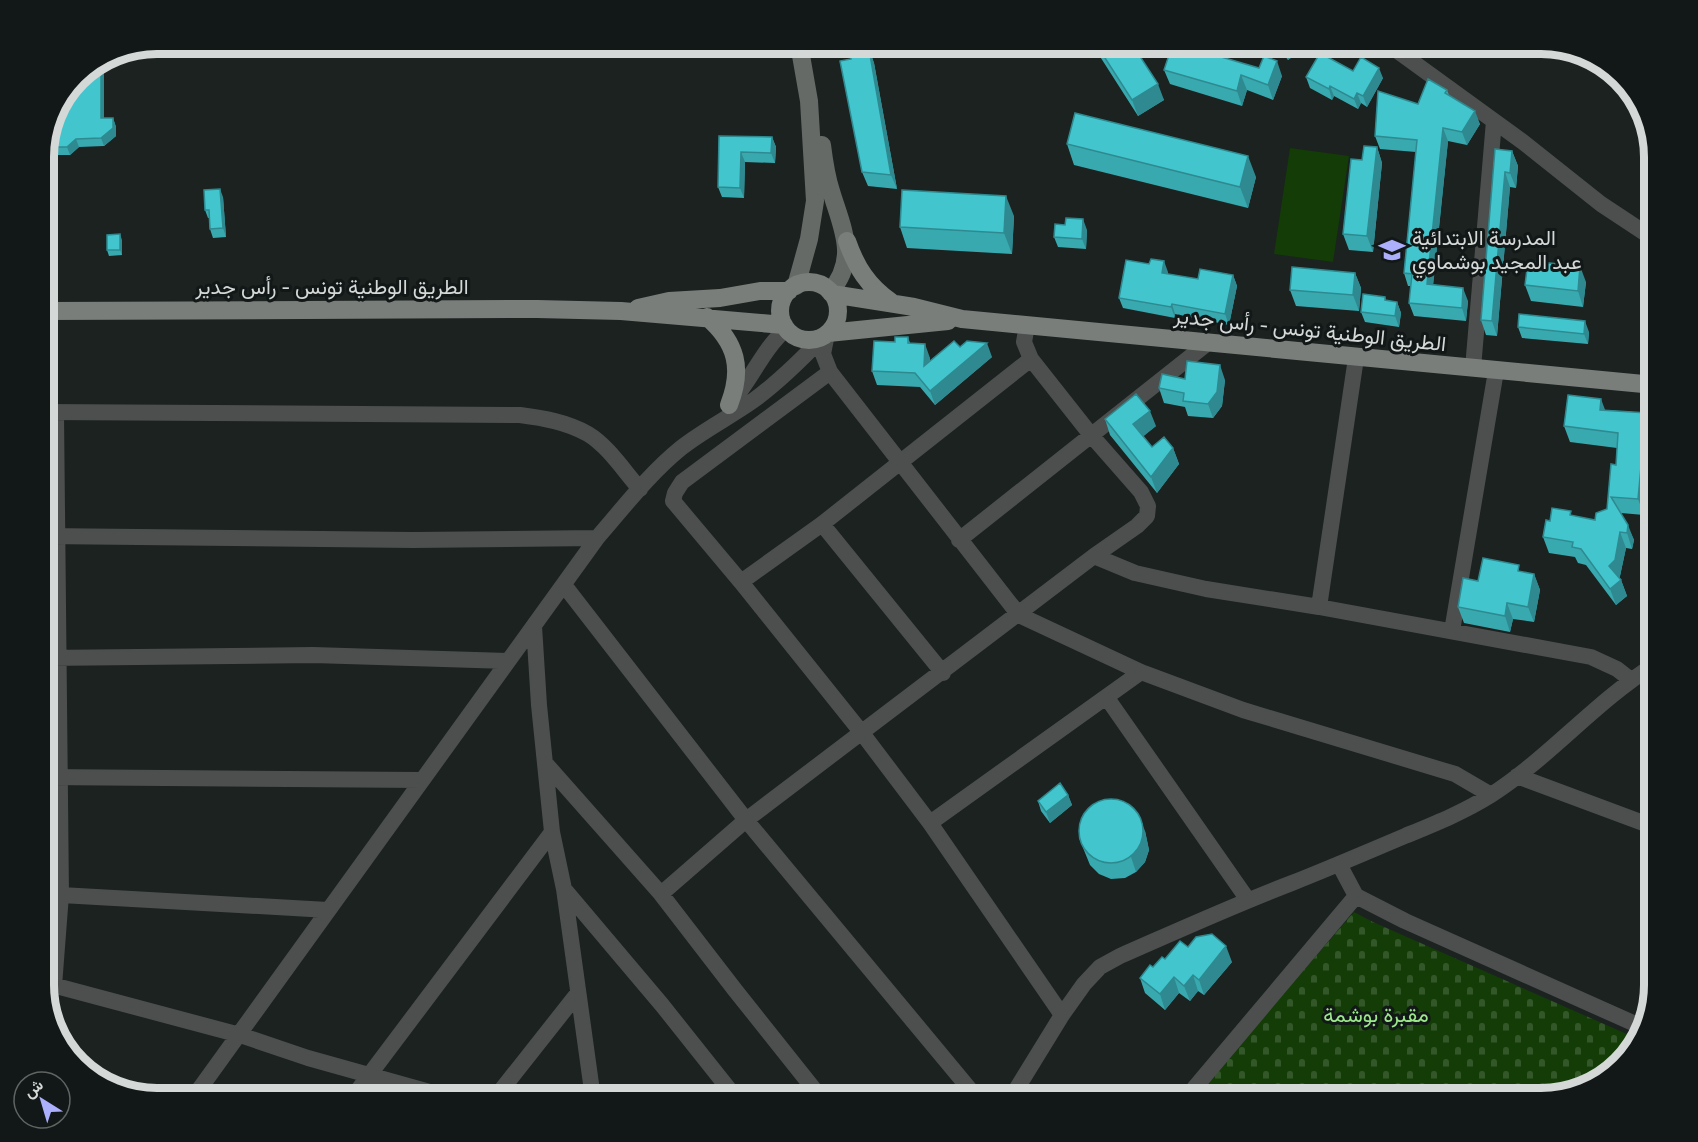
<svg xmlns="http://www.w3.org/2000/svg" width="1698" height="1142" font-family="'Golos Text',Vazirmatn,sans-serif">
	<style>
		.cemetery { fill: url(#cemetery-stones) }
		.pitch { fill: #133c07 }
		.lines { fill: none; stroke-linecap: round; stroke-linejoin: round }
		.street { stroke: #4c4f4e; stroke-width: 16 }
		.secondary { stroke: #656a67; stroke-width: 18 }
		.primary { stroke: #797e7b; stroke-width: 18 }
		.wall { fill: #39a9b0 }
		.shaded-wall { fill: #2e8a90 }
		.building { fill: #42c5cd; stroke: #2e8a90; stroke-width: 1.5 }
		.labels { text-anchor: middle; stroke-width: 6; stroke-linejoin: round; paint-order: stroke }
		.poi-label { font-size: 21px; fill: #d4d8d7; stroke: #121817; text-anchor: start }
		.street-label { font-size: 21px; fill: #d4d8d7; stroke: #121817 }
		.park-label { font-size: 21px; fill: #9ce68b; stroke: #121817 }
		.rim { fill: none; stroke: #d4d8d7; stroke-width: 8 }
	</style>
	<defs>
		<pattern id="cemetery-stones" width="16" height="16" patternUnits="userSpaceOnUse" patternTransform="scale(1.5)"><rect width="16" height="16" fill="#133c07"/><path d="M2 7V4a2 2 0 0 1 4 0v3zM10 15v-3a2 2 0 0 1 4 0v3z" fill="#34572a"/></pattern>
	</defs>
	<rect width="100%" height="100%" fill="#1b2220"/>
	<path class="cemetery" d="M1354,912L1373,922L1638,1039L1635,1048L1591,1087L1541,1098H1193Z"/>
	<path class="pitch" d="M1290,148L1349,156L1333,262L1274,254Z"/>
	<g class="lines">
		<path class="street" d="M1388,44L1523,142L1601,204L1654,239
			M827,334L823,354L830,372L1019,615L1141,672L1243,710L1455,774L1491,795
			M1473,368L1494,121
			M830,372L682,482L675,493L673,501L741,582L862,733L930,823L1062,1015
			M729,405C751,381 762,350 786,329
			M44,412L520,415C543,418 567,422 588,434C608,446 624,471 640,489
			M822,524L943,673
			M44,536L413,540L597,538
			M959,540L1209,342
			M1094,556L1135,573L1206,589L1319,607L1591,657L1617,669L1631,680
			M741,582L822,524L1031,359
			M564,585L746,820L977,1098
			M1319,607L1356,358
			M534,626L539,705L552,832L564,889L593,1098
			M1452,631L1496,371
			M44,658L313,655L508,661
			M1107,698L1248,900
			M546,764L661,894L735,990L821,1098
			M1517,776L1654,827
			M44,777L422,780
			M930,823L1141,672
			M1339,864L1356,896L1405,921L1642,1027
			M564,889L662,1005L736,1098
			M661,894L746,820L1094,556L1137,526L1147,516L1148,506L1141,492L1091,435L1031,359L1024,342L1027,325
			M61,895L328,910
			M45,983L240,1035L308,1058L451,1098
			M46,1000L54,986L61,895L56,413
			M193,1098L597,538C624,507 649,474 681,448C704,430 730,417 754,400C780,381 802,359 824,336
			M352,1098L552,832
			M495,1098L578,993
			M1011,1098L1062,1015L1084,984L1100,967L1120,956C1177,931 1234,905 1292,883C1330,868 1367,852 1405,836C1434,824 1464,812 1491,795C1550,757 1595,702 1654,665
			M1186,1098L1356,896"/>
		<path class="secondary" d="M822,145C824,161 826,176 831,191C842,228 859,258 830,292
			M796,286L809,239L815,201L809,101L799,44"/>
		<path class="primary" d="M847,241C856,267 868,286 891,302
			M780 311a29 29 0 1 1 58 0a29 29 0 1 1-58 0Z
			M832,294L914,307L962,319L1654,385
			M638,308L669,301L720,298L760,291H789
			M44,311L537,309L621,311L784,325
			M707,317C737,343 743,369 729,405
			M828,333L948,321"/>
	</g>
	<path class="wall" d="M1092,44H1132L1164,100L1138,116Z
		M1159,44H1178L1282,76L1273,100L1247,90L1242,106L1170,84L1164,70L1168,57Z
		M1276,44H1310L1288,60Z
		M869,49L874,63L897,189L868,186L862,172L851,59Z
		M102,60L104,65V118H113L116,127V136L104,146L79,147L70,155H48L44,149L77,77Z
		M1353,71L1383,78L1367,107L1361,103L1358,109L1334,96L1332,100L1310,88L1306,77Z
		M1447,90L1449,95L1480,124L1467,145L1448,141L1433,284L1468,301L1466,321L1414,316L1409,303L1411,286H1408L1404,273L1416,152L1380,149L1375,136L1418,104Z
		M719,136L772,137L776,147L775,163L745,162L744,198L722,197L718,187Z
		M1067,144L1256,177L1248,208L1074,165Z
		M1377,147L1382,163L1373,252L1349,250L1343,234L1362,160Z
		M1495,149L1512,151L1518,166L1516,188L1510,187L1497,336L1486,335L1481,320Z
		M223,197L226,237L213,238L210,229L209,218H208L205,210Z
		M1014,216L1012,254L907,248L900,227Z
		M1065,225L1087,230L1086,249L1058,247L1054,237Z
		M122,240V255L109,256L107,250Z
		M1168,272V274L1198,279L1233,275L1237,286L1229,325L1175,314V318L1123,308L1119,298Z
		M1355,273L1361,288L1359,311L1296,306L1290,290Z
		M1586,282L1583,307L1531,301L1525,285Z
		M1385,297L1386,301L1397,302L1401,313L1399,327L1365,322L1361,312Z
		M1518,327L1589,332L1588,344L1522,338Z
		M908,337L910,343L930,358V361L960,347L992,357L935,405L920,387L877,385L872,371L895,342Z
		M1185,379L1225,380L1222,406L1213,418L1188,416L1185,407L1164,403L1159,388Z
		M1605,410L1648,413L1650,417H1654V472H1648L1644,515L1621,513L1634,540L1632,549L1626,548L1620,576L1619,578L1621,580L1627,596L1616,605L1586,565L1578,563L1575,557L1549,553L1543,537L1550,521L1573,516L1595,520L1607,509L1616,465L1617,448L1570,442L1564,426Z
		M1105,419L1156,426L1143,436L1152,447L1173,448L1179,464L1157,493L1110,435Z
		M1521,572L1534,574L1540,590L1534,622L1513,619L1510,632L1464,623L1458,607L1478,581Z
		M1068,795L1072,805L1050,823L1041,811L1038,801Z
		M1145,831L1149,850L1145,862L1136,872L1125,878L1111,879L1099,874L1090,865L1079,838Z
		M1188,947L1232,962L1204,995L1198,991L1190,1001L1179,993L1165,1010L1145,993L1140,978L1165,959Z"/>
	<path class="shaded-wall" d="M1285,44H1310L1288,60L1283,45Z
		M869,49L874,63L897,189L891,175Z
		M102,60L104,65V127L101,118V61Z
		M1277,61L1282,76L1273,100L1268,85Z
		M1379,68L1383,78L1367,107L1363,96Z
		M1241,75L1247,90L1242,106L1237,91Z
		M1158,84L1164,100L1138,116L1132,100Z
		M1330,86L1334,96L1332,100L1329,89Z
		M1357,93L1361,103L1358,109L1354,99Z
		M1475,111L1480,124L1467,145L1462,132Z
		M113,118L116,127V136L104,146L101,138Z
		M1443,128L1448,141L1432,297L1427,284Z
		M772,137L776,147L775,163L771,153Z
		M76,139L79,147L70,155L67,147Z
		M1377,147L1382,163L1373,252L1367,236Z
		M1512,151L1518,166L1516,188L1510,173Z
		M741,152L745,162L744,198L740,188Z
		M1248,156L1256,177L1248,208L1240,187Z
		M1505,172L1510,187L1497,336L1492,321Z
		M220,189L223,197L226,237L223,228Z
		M1006,196L1014,216L1012,254L1004,233Z
		M1083,219L1087,230L1086,249L1082,239Z
		M120,234L122,240V255L120,250Z
		M1164,261L1168,272L1166,284L1162,273Z
		M1580,266L1586,282L1583,307L1578,291Z
		M1355,273L1361,288L1359,311L1353,295Z
		M1233,275L1237,286L1229,325L1225,314Z
		M1463,288L1468,301L1466,321L1462,308Z
		M1397,302L1401,313L1399,327L1395,316Z
		M1172,304L1175,314V318L1171,307Z
		M1585,321L1589,332L1588,344L1584,334Z
		M987,343L992,357L935,405L930,391Z
		M925,344L930,358L929,379L924,366Z
		M1220,365L1225,380L1222,406L1213,418L1208,404Z
		M1601,399L1607,415L1600,410Z
		M1150,411L1156,426L1139,440L1133,424Z
		M1173,448L1179,464L1157,493L1151,477Z
		M1642,456L1648,472L1644,515L1638,499Z
		M1628,525L1634,540L1632,549L1627,533Z
		M1620,532L1626,548L1620,576L1615,582L1609,566Z
		M1534,574L1540,590L1534,622L1528,607Z
		M1621,580L1627,596L1616,605L1610,589Z
		M1507,603L1513,619L1510,632L1505,616Z
		M1068,795L1072,805L1050,823L1046,812Z
		M1139,815L1145,831L1149,850L1145,862L1136,872L1131,857Z
		M1226,946L1232,962L1204,995L1199,980Z
		M1193,975L1198,991L1190,1001L1184,986Z
		M1174,977L1179,993L1165,1010L1160,994Z"/>
	<path class="building" d="M1096,44H1132L1158,84L1132,100Z
		M1164,44H1177L1259,68L1264,56L1277,61L1268,85L1241,75L1237,91L1164,70L1170,52Z
		M869,49L891,175L862,172L840,61L851,59L849,53Z
		M1320,53L1353,71L1361,57L1379,68L1363,96L1357,93L1354,99L1330,86L1329,89L1306,77Z
		M101,61V118H113V128L101,138L76,139L67,147H45L77,77Z
		M1428,79L1447,90L1445,93L1475,111L1462,132L1443,128L1427,284L1463,288L1462,308L1409,303L1412,274L1404,273L1417,140L1375,136L1378,91L1418,104Z
		M1075,113L1248,156L1240,187L1067,144Z
		M719,136L772,137L771,153L741,152L740,188L718,187Z
		M1364,146L1377,147L1367,236L1343,234L1351,159L1362,160Z
		M1495,149L1512,151L1510,173L1505,172L1492,321L1481,320Z
		M220,189L223,228L210,229L209,210H205L204,190Z
		M902,190L1006,196L1004,233L900,227Z
		M1066,218L1083,219L1082,239L1054,237L1055,224L1065,225Z
		M120,234V250H107V235Z
		M1151,259L1164,261L1162,273L1198,279L1200,269L1233,275L1225,314L1172,304L1171,307L1119,298L1126,260L1149,264Z
		M1528,261L1580,266L1578,291L1525,285Z
		M1292,267L1355,273L1353,295L1290,290Z
		M1363,294L1385,297V300L1397,302L1395,316L1361,312Z
		M1519,314L1585,321L1584,334L1518,327Z
		M895,337H908V343L925,344L924,366L954,341L960,347L967,341L987,343L930,391L915,373L872,371L874,341L895,342Z
		M1187,361L1220,365L1217,392L1208,404L1183,401L1184,393L1159,388L1162,374L1185,379Z
		M1136,394L1150,411L1133,424L1152,447L1164,437L1173,448L1151,477L1105,419Z
		M1568,395L1601,399L1600,410L1648,413V417H1654V456H1642L1638,499L1611,497L1628,525L1627,533L1620,532L1615,560L1609,566L1621,580L1610,589L1581,549L1572,547L1573,542L1543,537L1546,520L1550,521L1552,508L1571,511L1570,515L1595,520L1596,513L1607,509L1611,464L1616,465L1618,433L1564,426Z
		M1483,558L1519,565L1518,571L1534,574L1528,607L1507,603L1505,616L1458,607L1463,578L1478,581Z
		M1060,783L1068,795L1046,812L1038,801Z
		M1079 831a32 32 0 1 1 64 0a32 32 0 1 1-64 0Z
		M1212,934L1226,946L1199,980L1193,975L1184,986L1174,977L1160,994L1140,978L1150,965L1153,967L1162,957L1165,959L1180,941L1188,947L1196,937Z"/>
	<defs>
		<g id="school-bare" transform="scale(2.07)"><path d="M0-5L7-2L0 1L-7-2ZM-4 1L0 2.5L4 1V4Q0 6-4 4Z" fill="#acaffb" stroke="#121817" stroke-width="2.5" paint-order="stroke"/></g>
	</defs>
	<g fill-rule="evenodd">
		<use href="#school-bare" x="1392" y="250"/>
	</g>
	<g class="labels">
		<g class="poi-label">
			<text x="1412" y="245">المدرسة الابتدائية<tspan x="1412" dy="24">عبد المجيد بوشماوي</tspan></text>
		</g>
		<g class="street-label">
			<text x="332" y="294">الطريق الوطنية تونس - رأس جدير</text>
			<text transform="translate(1310 330) rotate(6)" y="7">الطريق الوطنية تونس - رأس جدير</text>
		</g>
		<g class="park-label">
			<text x="1376" y="1022">مقبرة بوشمة</text>
		</g>
	</g>
	<path d="M0 0H1698V1142H0ZM157 54H1541A103 103 0 0 1 1644 157V985A103 103 0 0 1 1541 1088H157A103 103 0 0 1 54 985V157A103 103 0 0 1 157 54Z" fill="#121817" fill-rule="evenodd"/>
	<path class="rim" d="M157 54H1541A103 103 0 0 1 1644 157V985A103 103 0 0 1 1541 1088H157A103 103 0 0 1 54 985V157A103 103 0 0 1 157 54Z"/>
	<g transform="translate(42 1100) rotate(323)"><circle r="28" fill="#121817" stroke="#606564" stroke-width="1.5"/>
	<path d="M0-4.5L10 22L0 15L-10 22Z" fill="#acaffb"/>
	<text y="-9" font-size="16" font-weight="bold" text-anchor="middle" fill="#d4d8d7">ش</text>
	</g>
</svg>
